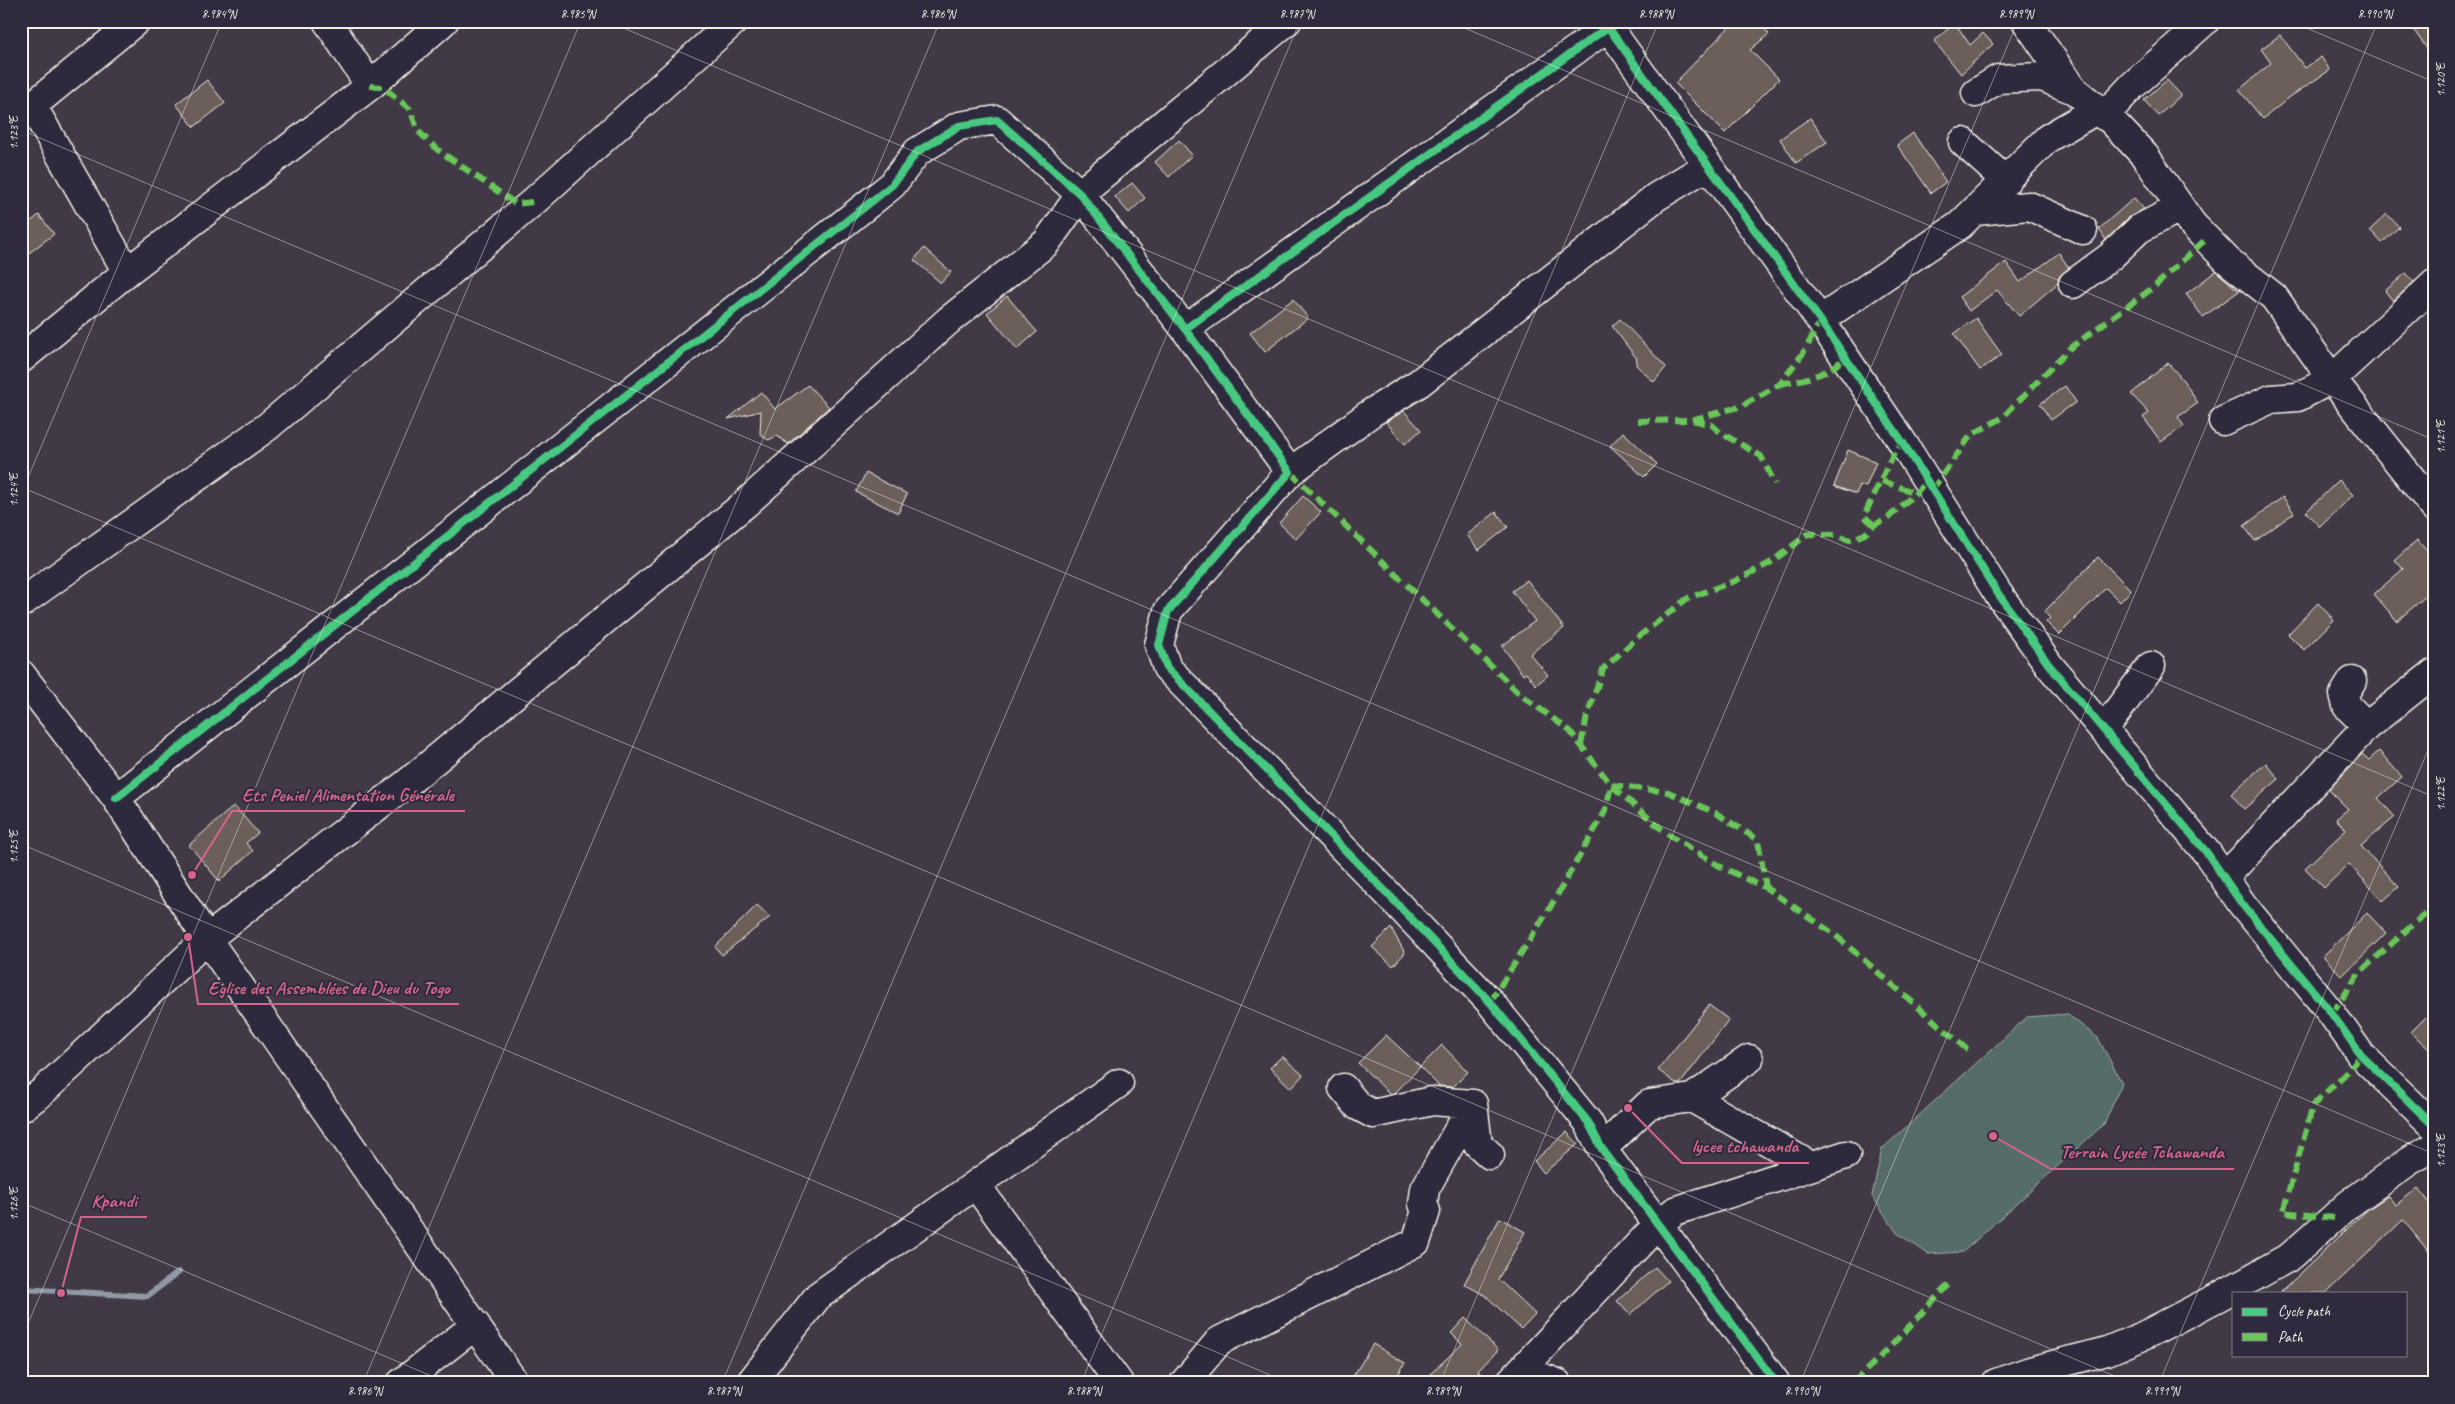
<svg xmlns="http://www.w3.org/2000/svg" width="2455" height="1404" font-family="Caveat,sans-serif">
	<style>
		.green { fill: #556c67; stroke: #a4aea8 }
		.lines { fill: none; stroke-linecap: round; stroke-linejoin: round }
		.stream { stroke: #9099a5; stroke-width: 6 }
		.building { fill: #6c5e5a; stroke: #f4f1e8 }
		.minor-casing { stroke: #f4f1e8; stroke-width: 31 }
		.minor { stroke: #2f2a3d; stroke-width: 28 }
		.quiet { stroke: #6ac65a; stroke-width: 6; stroke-dasharray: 12 6; stroke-linecap: butt }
		.cycleway-casing { stroke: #2f2a3d; stroke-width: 11 }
		.cycleway { stroke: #46c982; stroke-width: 8 }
		.ticks { fill: none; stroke: #f4f1e8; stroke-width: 1; stroke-opacity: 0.45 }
		.leader { fill: none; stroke: #d4648c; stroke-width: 2 }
		.callout-dot { fill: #d4648c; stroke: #2f2a3d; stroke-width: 2 }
		.callout-label { font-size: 19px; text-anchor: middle; font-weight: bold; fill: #d4648c; stroke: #2f2a3d; stroke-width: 4; stroke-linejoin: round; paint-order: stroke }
		.neatline { fill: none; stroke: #f4f1e8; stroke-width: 2 }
		.ticks-label { font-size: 12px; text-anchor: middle; fill: #f4f1e8 }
	</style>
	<rect width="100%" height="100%" fill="#413a46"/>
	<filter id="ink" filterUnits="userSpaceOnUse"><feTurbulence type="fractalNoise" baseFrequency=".02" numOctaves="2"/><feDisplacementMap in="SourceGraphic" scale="10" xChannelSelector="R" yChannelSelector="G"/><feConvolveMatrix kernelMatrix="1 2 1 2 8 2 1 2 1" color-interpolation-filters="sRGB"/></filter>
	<g filter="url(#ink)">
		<path class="green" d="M2067,1014L2098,1038L2122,1083L2104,1124L1963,1252L1928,1254L1897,1233L1872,1196L1882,1149L2027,1017Z"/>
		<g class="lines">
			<path class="stream" d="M21,1289L147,1296L179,1272"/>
		</g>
		<path class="building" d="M1735,21H1758L1769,34L1750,50L1779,79L1725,133L1675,83Z
			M2407,21H2434V58Z
			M1955,23L1970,45L1983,33L1993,44L1961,74L1934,41Z
			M2280,35L2305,68L2321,57L2330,70L2290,97L2263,119L2239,90L2271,63L2261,49Z
			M207,80L225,103L194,127L176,104Z
			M2167,80L2181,95L2158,116L2144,100Z
			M1810,118L1827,142L1796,163L1780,139Z
			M1913,133L1946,182L1931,193L1897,145Z
			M1179,140L1192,155L1169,177L1155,162Z
			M1132,183L1145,198L1129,213L1115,197Z
			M2134,198L2144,209L2128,218L2106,240L2099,229Z
			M2387,214L2399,227L2382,243L2370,230Z
			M39,215L54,234L21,259V229Z
			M924,248L951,272L941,283L914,260Z
			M2059,253L2069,268L2059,277L2058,283L2019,316L1997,290L1969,311L1959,297L2006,262L2020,282Z
			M2216,271L2239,291L2203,317L2186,294Z
			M2406,273L2414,282L2393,301L2385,291Z
			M1007,296L1037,332L1017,349L987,313Z
			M1293,299L1308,318L1265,352L1250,333Z
			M1976,318L2002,355L1980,370L1954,334Z
			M1620,319L1666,367L1654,382L1636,365L1637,359L1612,326Z
			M2168,363L2183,380L2198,403L2178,417L2184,426L2161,442L2143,417L2149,413L2131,394Z
			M808,385L829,407L788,444L777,436L768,440L760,434L761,411L728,419L761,392L775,409Z
			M2065,386L2076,402L2051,420L2040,404Z
			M1404,411L1421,430L1405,444L1386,422Z
			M1623,432L1657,464L1644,477L1610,446Z
			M1848,450L1876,462L1866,487L1860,485L1856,494L1834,486Z
			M866,473L907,494L898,513L856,492Z
			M2339,480L2353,495L2320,527L2306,512Z
			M1303,496L1321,512L1296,539L1279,523Z
			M2283,497L2294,513L2255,541L2244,526Z
			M1496,512L1508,527L1479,550L1467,535Z
			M2417,540L2434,559V589L2397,621L2374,594L2403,569L2395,560Z
			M2098,557L2131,590L2120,602L2106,588L2059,635L2046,622L2050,618L2044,612Z
			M1527,580L1564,628L1530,654L1548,675L1536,685L1526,673L1523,675L1502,646L1535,621L1512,591Z
			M2318,603L2334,620L2304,650L2288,634Z
			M2379,751L2402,777L2378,798L2395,817L2361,846L2399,887L2383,901L2349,864L2324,888L2305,868L2346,830L2336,819L2348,809L2329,790L2362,754L2369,760Z
			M2266,763L2279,779L2244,809L2231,794Z
			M234,806L258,833L246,843L253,851L219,881L189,845Z
			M757,905L770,917L722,955L715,947Z
			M2367,913L2386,933L2342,976L2323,956Z
			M1391,928L1405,953L1393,966L1372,947Z
			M1709,1005L1729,1020L1680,1084H1677L1658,1070Z
			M2434,1009V1054L2411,1032Z
			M1386,1035L1420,1067L1395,1093L1390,1094L1358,1063Z
			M1442,1045L1468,1072L1453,1087L1439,1086L1420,1067Z
			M1282,1056L1303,1075L1291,1088L1270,1068Z
			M1567,1132L1578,1144L1544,1173L1534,1161Z
			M2418,1188L2434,1208V1258L2403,1220L2326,1293H2280L2367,1210L2388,1196L2396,1205Z
			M1500,1218L1525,1232L1498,1279L1535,1314L1521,1329L1486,1296L1464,1284Z
			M1655,1267L1668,1281L1630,1315L1617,1301Z
			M1465,1318L1498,1350L1478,1371L1489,1383H1436L1429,1375L1462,1344L1451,1333Z
			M1373,1344L1405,1363L1393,1383H1349Z"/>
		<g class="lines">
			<g class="minor-casing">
				<path id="minor" d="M327,21L370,86
					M2026,21L2074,90
					M1976,93L1998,79L2042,77L2074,90L2112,121L2145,156L2192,224L2228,261L2274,297L2332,379L2434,507
					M33,107L127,272
					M21,115L136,21
					M2104,116L2132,86L2205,21
					M1963,142L2006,181
					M1975,211L2029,206L2083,230
					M2073,284L2111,256L2139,229L2179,208
					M1820,320L1960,225L2048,138L2096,110
					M1185,329L1608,27L1820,320L1903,443L1997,592L2049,665L2207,853L2242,904L2332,1014L2361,1055L2434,1126
					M21,359L127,272L370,86L444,21
					M2223,421L2271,399L2298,397L2332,379L2434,284
					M1290,472L1371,413L1419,383L1656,197L1707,166
					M21,603L267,427L533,202L734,21
					M21,674L116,798L207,939L515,1383
					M2352,681L2344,694L2347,706L2367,726
					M2104,729L2151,666
					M116,798L872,201L892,185L917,152L959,126L997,120L1080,194L1185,329L1290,472L1168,611L1159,645L1167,668L1386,892L1490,1002L1588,1122L1602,1149L1776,1383
					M2225,877L2367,726L2434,673
					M1692,1098L1811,1166
					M1473,1104L1478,1144L1490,1155
					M21,1108L41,1093L207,939L406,784L745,504L949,320L1046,243L1083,191L1287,21
					M1602,1149L1649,1104L1692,1098L1749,1059
					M976,1185L1119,1383
					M1523,1370L1557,1383
					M401,1383L476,1325
					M750,1383L818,1296L1119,1083
					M1184,1383L1219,1341L1416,1242L1426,1211L1423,1204L1425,1189L1473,1104L1432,1101L1373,1114L1358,1106L1343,1088
					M1509,1383L1658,1224L1675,1211L1846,1155
					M1996,1383L2030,1371L2107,1351L2143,1336L2220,1296L2291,1256L2349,1204L2409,1161L2434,1147"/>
			</g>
			<use href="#minor" class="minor"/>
			<path class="quiet" d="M370,86L383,87L410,109L418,131L438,150L516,204L533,202
				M1780,384C1804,379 1828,376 1845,357
				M1693,420L1712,425L1721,433L1761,456L1775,484
				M1638,421L1691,420L1742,406L1780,384L1806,349L1820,320
				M1290,472L1521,695L1570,731L1611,785L1668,792L1716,813L1758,840L1766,888
				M1882,481L1916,493
				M1932,490L1971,435L2002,418L2070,348L2154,287L2206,239
				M1874,525L1864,516L1895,450L1903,443
				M1581,745L1587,716L1603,669L1638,637L1688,598L1735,581L1770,563L1808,534L1833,535L1850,540L1865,534L1874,525L1888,518L1916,493L1927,480
				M1490,1002L1548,911L1606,810L1611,785L1667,834L1721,867L1766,888L1834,934L1971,1053
				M2332,1014L2359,973L2418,920L2434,908
				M2334,1218L2283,1212L2313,1105L2345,1074L2361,1055
				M1853,1383L1889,1348L1948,1285"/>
			<g class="cycleway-casing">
				<path id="cycleway" d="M1185,329L1608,27L1820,320L1903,443L1997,592L2049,665L2207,853L2242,904L2332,1014L2361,1055L2434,1126
					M116,798L872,201L892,185L917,152L959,126L997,120L1080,194L1185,329L1290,472L1168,611L1159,645L1167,668L1386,892L1490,1002L1588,1122L1602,1149L1776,1383"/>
			</g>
			<use href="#cycleway" class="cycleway"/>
		</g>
	</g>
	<path class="ticks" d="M607,21L2434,797M1448,21L2434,440M2290,21L2434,82M21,130L2434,1154M21,487L2131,1383M21,494L222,21M21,844L1289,1383M21,1202L448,1383M21,1340L581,21M363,1383L940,21M722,1383L1300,21M1081,1383L1659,21M1440,1383L2018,21M1800,1383L2378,21M2159,1383L2434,736"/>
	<path class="leader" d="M192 875L232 811H465M188 937L198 1004H459M1628 1108L1682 1163H1809M1993 1136L2051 1169H2234M61 1293L81 1217H147"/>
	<g class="callout-dot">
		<circle cx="192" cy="875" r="5"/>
		<circle cx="188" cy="937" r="5"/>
		<circle cx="1628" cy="1108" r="5"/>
		<circle cx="1993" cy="1136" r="5"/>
		<circle cx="61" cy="1293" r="5"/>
	</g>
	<g class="callout-label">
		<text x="348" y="801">Ets Peniel Alimentation Générale</text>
		<text x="329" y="994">Eglise des Assemblées de Dieu du Togo</text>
		<text x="1745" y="1152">lycee tchawanda</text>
		<text x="2142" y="1158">Terrain Lycée Tchawanda</text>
		<text x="114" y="1207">Kpandi</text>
	</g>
	<rect width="2455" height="1404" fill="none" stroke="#2f2a3d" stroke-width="55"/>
	<rect x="2232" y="1292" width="175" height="65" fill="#2f2a3d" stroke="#7e7a81"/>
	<rect x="2242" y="1308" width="25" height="8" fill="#46c982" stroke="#7e7a81"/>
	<text x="2278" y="1316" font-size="15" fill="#f4f1e8">Cycle path</text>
	<rect x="2242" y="1333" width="25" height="8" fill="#6ac65a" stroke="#7e7a81"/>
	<text x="2278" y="1342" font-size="15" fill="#f4f1e8">Path</text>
	<rect x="28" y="28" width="2400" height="1348" class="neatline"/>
	<g class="ticks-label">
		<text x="219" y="18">8.984°N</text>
		<text x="578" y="18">8.985°N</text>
		<text x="938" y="18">8.986°N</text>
		<text x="1297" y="18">8.987°N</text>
		<text x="1656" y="18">8.988°N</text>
		<text x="2016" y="18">8.989°N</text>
		<text x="2375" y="18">8.990°N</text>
		<text transform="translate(2441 80) rotate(-90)" y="4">1.120°E</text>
		<text transform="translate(14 133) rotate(-90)" y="4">1.123°E</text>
		<text transform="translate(2441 437) rotate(-90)" y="4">1.121°E</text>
		<text transform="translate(14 490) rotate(-90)" y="4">1.124°E</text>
		<text transform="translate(2441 794) rotate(-90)" y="4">1.122°E</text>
		<text transform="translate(14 847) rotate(-90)" y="4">1.125°E</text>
		<text transform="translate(2441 1151) rotate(-90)" y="4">1.123°E</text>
		<text transform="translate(14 1204) rotate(-90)" y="4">1.126°E</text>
		<text x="365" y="1395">8.986°N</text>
		<text x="724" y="1395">8.987°N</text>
		<text x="1084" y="1395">8.988°N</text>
		<text x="1443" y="1395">8.989°N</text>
		<text x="1802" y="1395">8.990°N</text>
		<text x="2162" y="1395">8.991°N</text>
	</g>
</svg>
